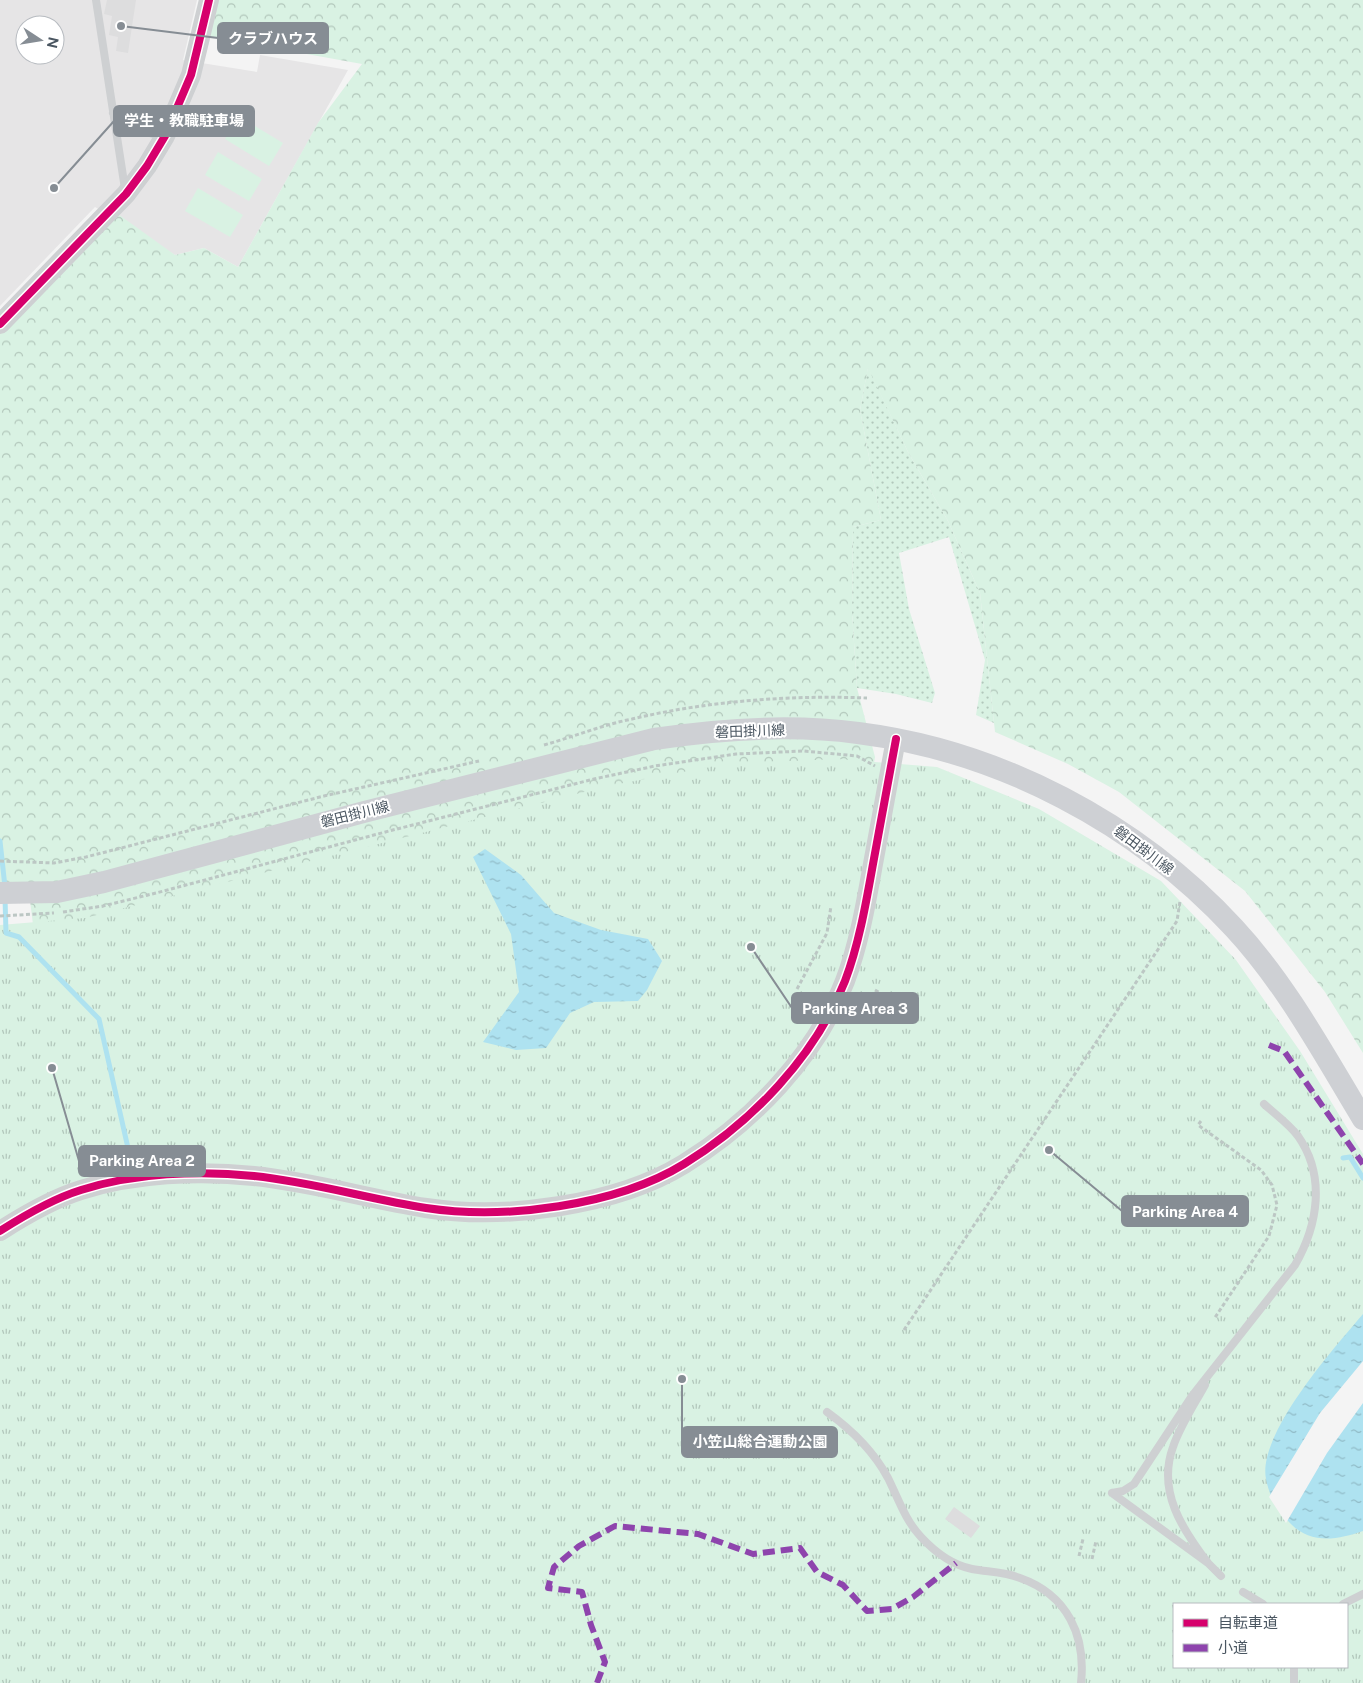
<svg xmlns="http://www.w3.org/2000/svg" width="1363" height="1683" font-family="'Public Sans','Noto Sans JP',sans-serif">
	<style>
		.education { fill: #e6e5e6; fill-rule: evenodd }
		.grass { fill: url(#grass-dots) }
		.forest { fill: url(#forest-crowns) }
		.park { fill: url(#park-tufts); fill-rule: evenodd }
		.garden { fill: #d9f2e3 }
		.water { fill: url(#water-ripples) }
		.pier { fill: #f4f4f4 }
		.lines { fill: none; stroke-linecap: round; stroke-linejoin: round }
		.stream { stroke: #aee2f0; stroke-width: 5 }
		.building { fill: #ddddde }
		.path { stroke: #bcc7c4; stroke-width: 3; stroke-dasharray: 4 2.5; stroke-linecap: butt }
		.service { stroke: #ced0d2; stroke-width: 8 }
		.tertiary { stroke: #ced0d2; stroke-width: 20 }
		.secondary { stroke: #ced0d4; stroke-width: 22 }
		.quiet { stroke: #8e44ad; stroke-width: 6; stroke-dasharray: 12 6; stroke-linecap: butt }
		.cycleway-casing { stroke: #fff; stroke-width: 11 }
		.cycleway { stroke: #d6006c; stroke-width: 8 }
		.labels { text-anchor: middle; stroke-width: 4; stroke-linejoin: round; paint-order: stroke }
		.street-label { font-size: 14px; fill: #4a5661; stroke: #fff }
		.leader { fill: none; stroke: #868d94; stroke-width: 2 }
		.callout-dot { fill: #868d94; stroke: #fff; stroke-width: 2 }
		.callout { fill: #868d94; stroke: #868d94; stroke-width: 2 }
		.callout-label { font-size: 15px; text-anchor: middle; font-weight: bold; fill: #fff }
	</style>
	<defs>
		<pattern id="grass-dots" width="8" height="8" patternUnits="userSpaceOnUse" patternTransform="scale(1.25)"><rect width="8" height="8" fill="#d9f2e3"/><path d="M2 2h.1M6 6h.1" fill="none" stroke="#b2c7bb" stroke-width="1.8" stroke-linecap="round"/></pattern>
		<pattern id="forest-crowns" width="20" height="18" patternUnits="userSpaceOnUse" patternTransform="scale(1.25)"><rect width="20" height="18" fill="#d9f2e3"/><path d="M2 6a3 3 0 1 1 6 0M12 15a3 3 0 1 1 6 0" fill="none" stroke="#b2c7bb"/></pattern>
		<pattern id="park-tufts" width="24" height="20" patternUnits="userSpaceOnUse" patternTransform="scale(1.25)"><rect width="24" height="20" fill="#d9f2e3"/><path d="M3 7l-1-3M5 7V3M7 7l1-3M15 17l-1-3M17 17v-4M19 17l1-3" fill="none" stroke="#b2c7bb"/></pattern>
		<pattern id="water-ripples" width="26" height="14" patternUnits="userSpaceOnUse" patternTransform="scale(1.25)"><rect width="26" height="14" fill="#aee2f0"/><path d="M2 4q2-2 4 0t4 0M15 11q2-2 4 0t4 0" fill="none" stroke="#90bac6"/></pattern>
	</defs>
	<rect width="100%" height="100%" fill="#f4f4f4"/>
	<path class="education" d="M0,0H197L183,60L257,72L260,55L348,70L238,267L204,248L175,255L95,207L0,306ZM25,25H55V55H25Z"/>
	<path class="grass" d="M868,367L908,452L948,521L980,593L994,723L976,715L985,660L949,537L899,553L909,609L935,693L932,703L896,694L857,688L852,612L853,527L881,520L860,410Z"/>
	<path class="forest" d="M210,0H1363V1053L1325,992L1245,891L1119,792L1068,764L995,732L980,593L948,521L908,452L868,368L860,410L881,520L853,527L852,612L857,688L875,757L850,905L0,1683V1258L36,949L28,884H0V324L111,209L175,255L204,248L238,267L318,123L362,64L202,35Z"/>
	<path class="park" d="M838,759L937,767L1039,809L1161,881L1236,960L1300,1051L1363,1154V1683H0V925L85,918L608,786L725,764ZM1174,1604H1347V1667H1174Z"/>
	<path class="garden" d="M238,116L283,143L269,166L225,139Z
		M218,152L262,179L249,201L205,175Z
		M198,188L243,215L230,237L185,211Z"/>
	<path class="water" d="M485,849L521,875L554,913L601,930L648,939L662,961L647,990L638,1001L594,1002L570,1013L546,1048L516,1050L483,1042L519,992L511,934L473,857Z
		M1363,1314V1531C1337,1540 1310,1545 1289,1522C1277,1510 1269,1495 1266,1479C1257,1434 1335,1347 1363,1314Z"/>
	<path class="pier" d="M1363,1361V1403L1327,1453L1286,1523L1269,1497L1320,1413Z"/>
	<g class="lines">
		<path class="stream" d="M0,841L5,887
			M5,898L6,933L19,937L99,1019L130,1157
			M1343,1158L1350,1157L1363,1178"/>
	</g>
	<path class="building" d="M107,0H136L128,53L116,51L118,37L109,35L112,16L104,14Z
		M954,1507L980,1526L971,1538L945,1519Z"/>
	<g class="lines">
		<path class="path" d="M544,745C573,737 602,725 632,719C708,701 789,695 867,698
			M0,861L54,863L86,857L324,796L479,761
			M63,912L103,906L156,893L389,831L594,779L655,766L736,754L804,751L857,756L875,766
			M0,916L54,913
			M797,989L827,933L831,906
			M875,990L899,1004
			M1201,1121L1198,1125L1261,1170L1272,1185L1277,1205L1269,1236L1214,1319
			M904,1330L1177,921L1180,901
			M1079,1556L1083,1539
			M1092,1559L1096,1541"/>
		<path class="service" d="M96,0L125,189
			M113,113C129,128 142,132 163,136
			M1205,1385C1194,1405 1180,1426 1173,1447C1157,1491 1182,1529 1208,1563
			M827,1412C852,1430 873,1450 888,1478C898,1498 905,1520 921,1537C934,1551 952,1565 972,1569C988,1572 1005,1572 1020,1578C1068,1595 1086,1636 1081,1683
			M1112,1493L1123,1491L1134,1484L1192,1396L1295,1265C1318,1225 1326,1176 1298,1136C1289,1124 1275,1114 1264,1104
			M1112,1493L1208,1563L1221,1576
			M1243,1592L1263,1604
			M1343,1604L1363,1594
			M1294,1667V1683"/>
		<path class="tertiary" d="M0,324L126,194L147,166L165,136L191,75L209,0
			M0,1231C25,1215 52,1199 81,1190C134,1173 199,1170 254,1176C312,1182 369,1199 426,1208C504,1220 616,1206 684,1164C752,1122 815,1057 845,981C859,944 866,903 873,864C881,822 888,781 896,739"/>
		<path class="secondary" d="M0,893L57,892L104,882L364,812L654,739C720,729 791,724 858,733C1000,751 1137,823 1234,928C1286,984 1323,1053 1363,1119"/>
		<path class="quiet" d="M1269,1045L1284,1051L1363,1164
			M597,1683L605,1662L591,1625L582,1592L548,1588L554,1567L579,1546L615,1526L698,1534L753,1554L800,1548L817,1572L843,1585L867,1611L892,1609L913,1597L956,1563"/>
		<g class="cycleway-casing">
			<path id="cycleway" d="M0,324L126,194L147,166L165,136L191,75L209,0
				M0,1231C25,1215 52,1199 81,1190C134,1173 199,1170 254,1176C312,1182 369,1199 426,1208C504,1220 616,1206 684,1164C752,1122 815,1057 845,981C859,944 866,903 873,864C881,822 888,781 896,739"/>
		</g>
		<use href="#cycleway" class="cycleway"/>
	</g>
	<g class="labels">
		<g class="street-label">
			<text transform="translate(750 731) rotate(-2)" y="5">磐田掛川線</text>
			<text transform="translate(355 814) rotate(-14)" y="5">磐田掛川線</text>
			<text transform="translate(1144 850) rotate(37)" y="5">磐田掛川線</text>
		</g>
	</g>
	<path class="leader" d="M121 26L218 38M54 188L114 121M751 947L792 1008M52 1068L79 1161M1049 1150L1122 1211M682 1379L682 1442"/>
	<g class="callout-dot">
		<circle cx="121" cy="26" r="5"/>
		<circle cx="54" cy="188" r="5"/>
		<circle cx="751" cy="947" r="5"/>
		<circle cx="52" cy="1068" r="5"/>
		<circle cx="1049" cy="1150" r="5"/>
		<circle cx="682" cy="1379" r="5"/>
	</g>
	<g class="callout">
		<rect x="218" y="23" width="110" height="30" rx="5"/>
		<rect x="114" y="106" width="140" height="30" rx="5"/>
		<rect x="792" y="993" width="126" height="30" rx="5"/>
		<rect x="79" y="1146" width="126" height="30" rx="5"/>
		<rect x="1122" y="1196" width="126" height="30" rx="5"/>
		<rect x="682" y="1427" width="155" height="30" rx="5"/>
	</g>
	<g class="callout-label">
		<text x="273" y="44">クラブハウス</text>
		<text x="184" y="126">学生・教職駐車場</text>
		<text x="855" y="1014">Parking Area 3</text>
		<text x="142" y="1166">Parking Area 2</text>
		<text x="1185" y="1217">Parking Area 4</text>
		<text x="760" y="1447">小笠山総合運動公園</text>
	</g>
	<rect x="1173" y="1603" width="175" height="65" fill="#ffffff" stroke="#b7bbc0"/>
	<rect x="1183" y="1619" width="25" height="8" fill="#d6006c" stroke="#b7bbc0"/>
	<text x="1218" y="1628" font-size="15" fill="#4a5661">自転車道</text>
	<rect x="1183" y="1644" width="25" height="8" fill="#8e44ad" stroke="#b7bbc0"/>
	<text x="1218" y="1653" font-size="15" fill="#4a5661">小道</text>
	<g transform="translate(40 40) rotate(102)"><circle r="24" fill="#ffffff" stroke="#b7bbc0"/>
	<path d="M0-4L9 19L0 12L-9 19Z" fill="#868d94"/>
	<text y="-8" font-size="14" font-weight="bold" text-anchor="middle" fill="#4a5661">N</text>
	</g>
</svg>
